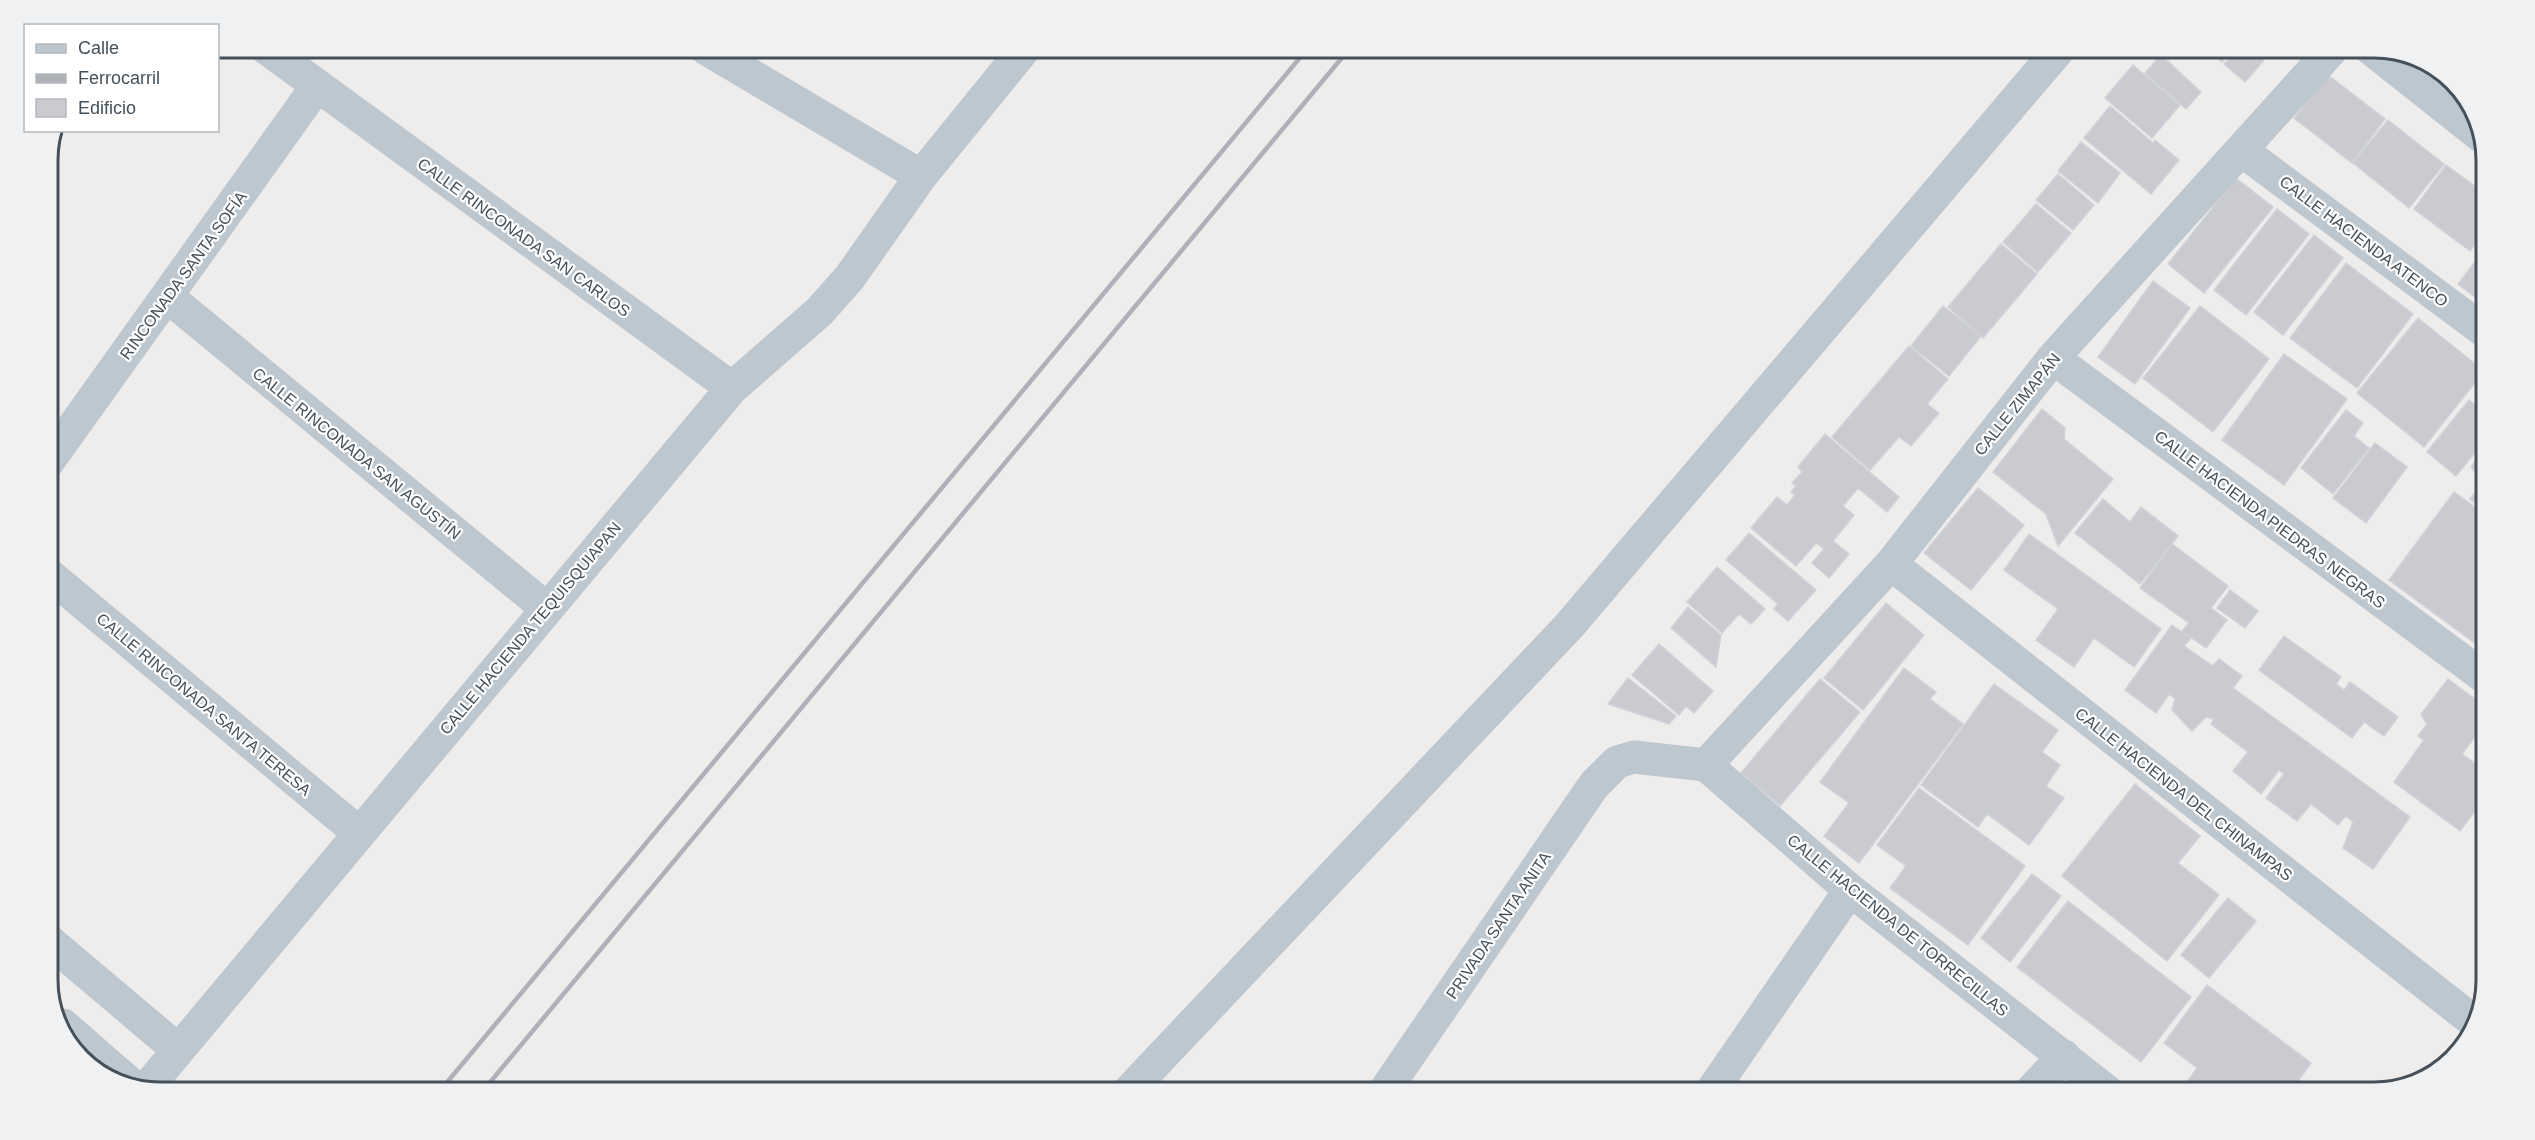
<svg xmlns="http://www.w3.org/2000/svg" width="2535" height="1140" font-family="Helvetica,sans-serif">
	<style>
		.building { fill: #c9cbd1; stroke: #d0d2d8; stroke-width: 1.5 }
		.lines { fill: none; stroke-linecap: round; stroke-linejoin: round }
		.minor { stroke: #bcc7cf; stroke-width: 33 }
		.rail { stroke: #aeb1b7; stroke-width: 4.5 }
		.labels { text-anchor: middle; stroke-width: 4.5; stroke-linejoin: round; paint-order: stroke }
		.street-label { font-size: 16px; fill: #44505a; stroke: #fff }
		.rim { fill: none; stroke: #44505a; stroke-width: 3 }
	</style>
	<rect width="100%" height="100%" fill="#efecec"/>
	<path class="building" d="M2206,48H2234L2222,62Z
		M2238,48H2250L2264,60L2245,82L2224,64Z
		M2257,48H2273L2266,56Z
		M2161,55L2201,92L2186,109L2145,73Z
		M2133,65L2180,105L2152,138L2105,98Z
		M2328,75L2385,119L2352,163L2294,118Z
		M2110,106L2153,143L2155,140L2179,160L2151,194L2084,138Z
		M2388,120L2444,164L2409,208L2353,163Z
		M2081,142L2120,173L2098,203L2058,171Z
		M2446,165L2487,195V229L2470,251L2414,209Z
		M2058,174L2094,205L2073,230L2036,200Z
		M2236,178L2273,207L2204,293L2168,264Z
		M2036,204L2071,233L2038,272L2003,242Z
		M2277,209L2309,234L2246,315L2214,290Z
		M2314,235L2343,258L2283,335L2254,312Z
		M2487,236V298L2483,303L2458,284L2480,255L2475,252Z
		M2001,244L2037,274L1983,338L1948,307Z
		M2346,263L2413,314L2357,388L2290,338Z
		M2153,281L2190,308L2135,384L2098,357Z
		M1943,306L1981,336L1949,376L1911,346Z
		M2200,306L2269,359L2213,432L2143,378Z
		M2418,318L2484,371L2424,447L2357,393Z
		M1909,346L1948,379L1927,404L1939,413L1911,446L1899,437L1870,470L1832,437Z
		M2284,354L2347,399L2284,485L2222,440Z
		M2469,400L2487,414V438L2456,476L2427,452Z
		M2042,409L2065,428L2064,439L2113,479L2058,546L2046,514L1993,472Z
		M2346,410L2363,423L2354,436L2369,448L2333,494L2301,468Z
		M1825,434L1899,497L1887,512L1858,488L1843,506L1854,515L1833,541L1849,554L1829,578L1812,563L1824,549L1816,543L1796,566L1751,528L1777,497L1787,505L1795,495L1791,492L1796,486L1792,483L1802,472L1798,467Z
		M2375,443L2407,467L2366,523L2333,498Z
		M2487,445V511L2470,499L2483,482L2471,467Z
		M1978,488L2024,525L1971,590L1924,553Z
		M2454,492L2487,516V652L2389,580Z
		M2103,499L2130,522L2141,507L2178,536L2140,584L2075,533Z
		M1749,533L1816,590L1788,621L1774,609L1778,604L1726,560Z
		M2029,534L2161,629L2134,667L2094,638L2074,667L2036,640L2058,609L2004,570Z
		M2172,544L2228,586L2211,608L2227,620L2206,648L2182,631L2189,623L2140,588Z
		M1717,567L1765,609L1751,624L1739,614L1722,633L1687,602Z
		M2230,590L2258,611L2245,628L2217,608Z
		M1886,603L1924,635L1863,710L1824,678Z
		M1688,607L1721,635L1716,667L1671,628Z
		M2172,625L2191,638L2184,646L2213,666L2219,659L2242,676L2233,688L2410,817L2373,869L2343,848L2353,822L2346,816L2338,825L2311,804L2297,821L2266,798L2284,774L2279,770L2261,794L2233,771L2248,752L2211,724L2214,719L2206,717L2192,731L2172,710L2175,699L2169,694L2156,713L2125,690Z
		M2284,636L2341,677L2336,684L2344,690L2350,682L2398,717L2384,736L2364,722L2352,738L2259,670Z
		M1659,644L1713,691L1694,713L1686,706L1679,715L1632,675Z
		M1904,668L1936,692L1930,699L1963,724L1859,863L1824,836L1849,803L1820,782Z
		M1628,678L1676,716L1669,724L1608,704Z
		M1820,679L1860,712L1780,806L1741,773Z
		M2448,679L2487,708V721L2462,754L2487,772V795L2460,831L2394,782L2424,740L2418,736L2427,724L2421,714Z
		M1994,684L2058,730L2042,752L2060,765L2046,786L2064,798L2029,845L1987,814L1978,827L1921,785Z
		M2135,784L2200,836L2178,863L2219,895L2167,961L2062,876Z
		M1919,788L2025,866L1968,945L1890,888L1906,866L1877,845Z
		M2032,874L2061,896L2010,962L1981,938Z
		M2228,898L2256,921L2209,978L2181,955Z
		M2068,901L2191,997L2141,1062L2017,967Z
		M2207,985L2311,1063L2290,1092H2180L2197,1068L2164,1043Z"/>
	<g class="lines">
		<path class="minor" d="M266,48L732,388
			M705,48L921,176
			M2370,48L2481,136
			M2241,150L2487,333
			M168,297L546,608
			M2053,358L2487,679
			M48,462L317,86
			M1891,564L2477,1024
			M48,574L359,833
			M1706,765L1891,564L2053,358L2333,48
			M48,940L178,1050
			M63,1025L134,1087
			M146,1089L732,388L820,311L850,277L921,176L1025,48
			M1128,1092L1569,626L2060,48
			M1384,1092L1594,785L1617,762L1634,757L1706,765L1850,890L2108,1092
			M1711,1092L1850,890
			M2030,1092L2064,1056"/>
		<path class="rail" d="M439,1092L1308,48
			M482,1092L1350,48"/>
	</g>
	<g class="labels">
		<g class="street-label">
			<text transform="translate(524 237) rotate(36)" y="6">CALLE RINCONADA SAN CARLOS</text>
			<text transform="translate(2364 241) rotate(37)" y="6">CALLE HACIENDA ATENCO</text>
			<text transform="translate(183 275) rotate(-54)" y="6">RINCONADA SANTA SOFÍA</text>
			<text transform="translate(2017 404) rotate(-51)" y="6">CALLE ZIMAPÁN</text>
			<text transform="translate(357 453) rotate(39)" y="6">CALLE RINCONADA SAN AGUSTÍN</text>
			<text transform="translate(2270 519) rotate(37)" y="6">CALLE HACIENDA PIEDRAS NEGRAS</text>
			<text transform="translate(530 628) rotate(-50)" y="6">CALLE HACIENDA TEQUISQUIAPAN</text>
			<text transform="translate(204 704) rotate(40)" y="6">CALLE RINCONADA SANTA TERESA</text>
			<text transform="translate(2184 794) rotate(38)" y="6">CALLE HACIENDA DEL CHINAMPAS</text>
			<text transform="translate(1498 925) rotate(-56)" y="6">PRIVADA SANTA ANITA</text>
			<text transform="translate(1898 925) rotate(39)" y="6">CALLE HACIENDA DE TORRECILLAS</text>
		</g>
	</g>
	<path d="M0 0H2535V1140H0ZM160 58H2374A102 102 0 0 1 2476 160V980A102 102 0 0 1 2374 1082H160A102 102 0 0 1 58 980V160A102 102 0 0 1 160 58Z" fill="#f0f1f2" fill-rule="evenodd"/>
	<path class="rim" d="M160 58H2374A102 102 0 0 1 2476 160V980A102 102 0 0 1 2374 1082H160A102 102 0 0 1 58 980V160A102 102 0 0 1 160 58Z"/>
	<rect x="24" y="24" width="195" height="108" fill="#ffffff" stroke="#b4b9bd" stroke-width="1.5"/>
	<rect x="36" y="44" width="30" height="9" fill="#bcc7cf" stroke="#b4b9bd" stroke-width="1.5"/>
	<text x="78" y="54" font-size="18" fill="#44505a">Calle</text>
	<rect x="36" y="74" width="30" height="9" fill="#aeb1b7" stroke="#b4b9bd" stroke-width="1.5"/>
	<text x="78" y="84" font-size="18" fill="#44505a">Ferrocarril</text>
	<rect x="36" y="99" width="30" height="18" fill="#c9cbd1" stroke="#b4b9bd" stroke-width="1.5"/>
	<text x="78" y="114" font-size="18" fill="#44505a">Edificio</text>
</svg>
